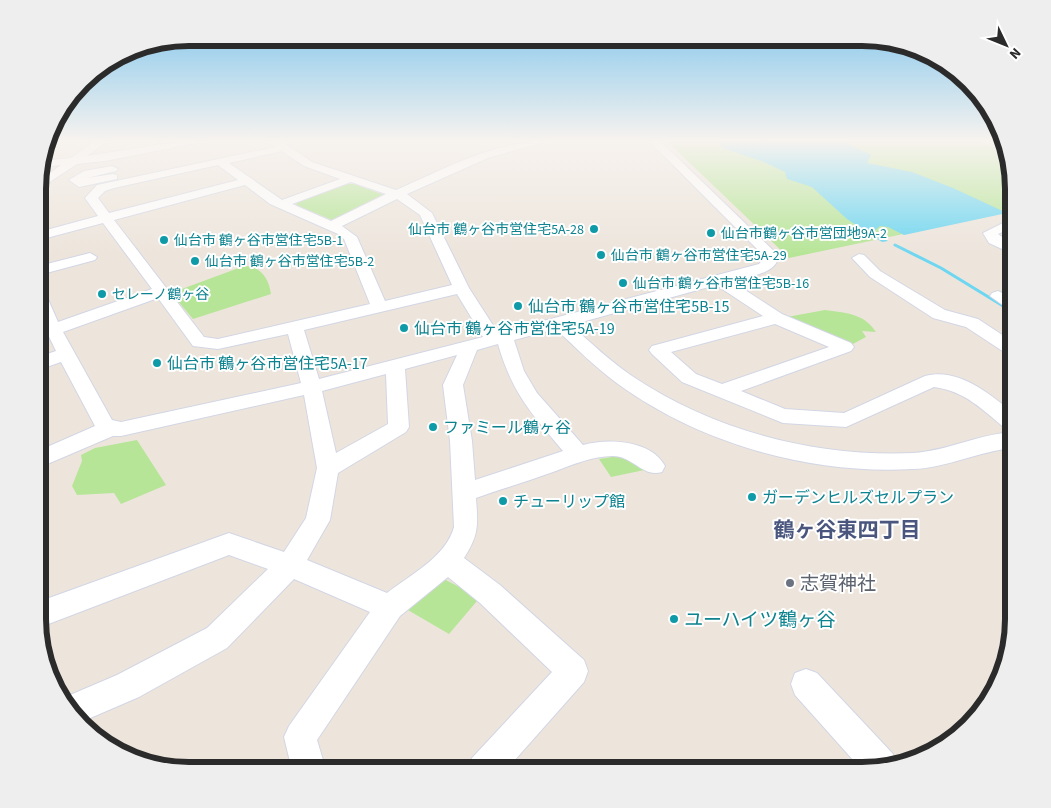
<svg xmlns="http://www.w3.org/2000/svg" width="1051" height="808" font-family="'Source Sans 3','Noto Sans JP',sans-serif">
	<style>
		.green { fill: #b6e597 }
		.water { fill: #6dd6f1 }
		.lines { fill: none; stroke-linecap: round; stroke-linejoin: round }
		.stream { stroke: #6dd6f1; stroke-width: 3 }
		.minor-casing { stroke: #d2d6e4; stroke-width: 2 }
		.minor { fill: #fff; fill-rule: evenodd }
		.culture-dot { fill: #0f9aa8; stroke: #fff; stroke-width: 2 }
		.worship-dot { fill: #6b7280; stroke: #fff; stroke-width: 2 }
		.labels { text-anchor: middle; stroke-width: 4; stroke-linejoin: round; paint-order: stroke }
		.far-culture-label { font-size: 14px; fill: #0d838f; stroke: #fff; text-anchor: start }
		.culture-label { font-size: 16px; fill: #0d838f; stroke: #fff; text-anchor: start }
		.near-worship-label { font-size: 19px; fill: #5b616d; stroke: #fff; text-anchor: start }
		.near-culture-label { font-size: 19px; fill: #0d838f; stroke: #fff; text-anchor: start }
		.near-neighbourhood-label { font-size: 21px; font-weight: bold; fill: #4a567d; stroke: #fff }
		.rim { fill: none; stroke: #2b2b2b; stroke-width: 6 }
	</style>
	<rect width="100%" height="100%" fill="#ede5dc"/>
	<path class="green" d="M667,141H978L1004,150L1013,189V211L789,258Z
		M346,184H354L387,196L343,217L332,220L296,205L298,202Z
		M244,266C261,266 269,279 271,294L193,319L171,293Z
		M825,310C845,313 864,313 876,332L862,331L866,337L851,345L787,317Z
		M137,440L166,485L121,504L114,493L77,495L72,486L82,461L81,455L95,448Z
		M625,455L649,469L611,477L599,459Z
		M438,576L471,593L477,601L449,634L401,606Z"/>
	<path class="water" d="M718,141H842L871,155L867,163L912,172L953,188L1007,213L904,235L888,227L880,226L874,231L888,241L882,242L847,219L812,187L787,179L785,172L764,162L723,148Z"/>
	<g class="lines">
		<path class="stream" d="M895,245L941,268L1013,312"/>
		<g class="minor-casing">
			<path id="minor" d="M95,141H107L87,156L182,141H207L105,161L77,164L39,189V181L61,165L40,167L42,161L71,158Z
				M268,141H281L312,162L396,190C445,169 494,141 548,141L488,158L407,194L432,213L469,288L498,333L759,264L765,257L649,141H660L779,256C776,275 746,277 731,281L782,314L851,343L854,347L851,351L741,391L785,409L844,413L925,376C958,367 990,394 1013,413V431L1006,429C983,410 965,391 934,387L846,427L783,423L682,382L652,354L649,350L652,346L763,316L716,285L571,325C591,343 610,361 632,376C714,431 815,457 913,453C947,451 979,434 1013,432V448C979,451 947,468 913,469C811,475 701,444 618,384C596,368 576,348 556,329L514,340L524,371L537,393L583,445C608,438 651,440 665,466L662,472C643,478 633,456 613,456C592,456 572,465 553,472C528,481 502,489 476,498C478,525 479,535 464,558L500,585L584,660L588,671L584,682L506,770H467L472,758L552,672L480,603L448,577L400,616L317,740L326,770H292L284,737L289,726L370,612L294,579L227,648L139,697L81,722L63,698L117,675L207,628L268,569L229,555L38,628V602L229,533L284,552L306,518L317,468L304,395L121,436H113L38,468V451L95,426L61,362L38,370V357L56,351L39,316V292L45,294L47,297L58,322L152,289L103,223L39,240V232L98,216L85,198L97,185L275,147ZM282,151L304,166L340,179L282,200L229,163ZM218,165L238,180L109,213L98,198L105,191L114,188ZM351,182L386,194L331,221L292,204ZM245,185L270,204L338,234L344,239L370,304L218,339L204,337L114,220ZM397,199L420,215L452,285L385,301L357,237L342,226ZM457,294L483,337L319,379L304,330ZM158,298L193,346L218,349L288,334L301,383L121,422L112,420L63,332ZM775,324L829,347L722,384L696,374L671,352ZM498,344C512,393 531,413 563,451L475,480L472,441L463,385L477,350ZM457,355L443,385L450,441L454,527C446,557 410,575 387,593L307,560L330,520L338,473L406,432L409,427L405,369ZM386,374L388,424L336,453L322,391Z
				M990,141H1002L1004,147L991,143Z
				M112,166L118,169L116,171L87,178L113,174L117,175V179L79,187L69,180L84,171Z
				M1013,218V227L998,234L1013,245V254L989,243L983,233Z
				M90,253L97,257L95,260L39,275V266Z
				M859,254L864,255L880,271L945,310L978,319L1013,342V355L1007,354L966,327L933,318L870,277L852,258Z
				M998,291L1013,298V310L1007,308L990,296L992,293Z
				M806,669L817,673L893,754L896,762L862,770L795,695L791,684L795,673Z"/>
		</g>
		<use href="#minor" class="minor"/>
	</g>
	<linearGradient id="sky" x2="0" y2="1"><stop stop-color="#77c2ec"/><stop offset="0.55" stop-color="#f7f3ef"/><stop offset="1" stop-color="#f7f3ef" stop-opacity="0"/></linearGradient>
	<rect width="1051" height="255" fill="url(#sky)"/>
	<g class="culture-dot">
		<circle cx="594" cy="229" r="5"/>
		<circle cx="711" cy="233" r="5"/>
		<circle cx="164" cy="240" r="5"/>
		<circle cx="601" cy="255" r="5"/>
		<circle cx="195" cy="261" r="5"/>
		<circle cx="623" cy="283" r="5"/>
		<circle cx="102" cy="294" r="5"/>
		<circle cx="518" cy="306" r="5"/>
		<circle cx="404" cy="328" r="5"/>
		<circle cx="157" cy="363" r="5"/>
		<circle cx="433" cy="427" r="5"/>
		<circle cx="752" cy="497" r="5"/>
		<circle cx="503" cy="501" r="5"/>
		<circle cx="674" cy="619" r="5"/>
	</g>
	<circle class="worship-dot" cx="790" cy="583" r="5"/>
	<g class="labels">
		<g class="far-culture-label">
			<text x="584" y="234" text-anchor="end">仙台市 鶴ヶ谷市営住宅5A-28</text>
			<text x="721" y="238">仙台市鶴ヶ谷市営団地9A-2</text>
			<text x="174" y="245">仙台市 鶴ヶ谷市営住宅5B-1</text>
			<text x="611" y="260">仙台市 鶴ヶ谷市営住宅5A-29</text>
			<text x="205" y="266">仙台市 鶴ヶ谷市営住宅5B-2</text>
			<text x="633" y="288">仙台市 鶴ヶ谷市営住宅5B-16</text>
			<text x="112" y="299">セレーノ鶴ヶ谷</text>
		</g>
		<g class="culture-label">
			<text x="528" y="312">仙台市 鶴ヶ谷市営住宅5B-15</text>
			<text x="414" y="334">仙台市 鶴ヶ谷市営住宅5A-19</text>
			<text x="167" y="369">仙台市 鶴ヶ谷市営住宅5A-17</text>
			<text x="443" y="433">ファミール鶴ヶ谷</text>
			<text x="762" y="503">ガーデンヒルズセルプラン</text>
			<text x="513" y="507">チューリップ館</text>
		</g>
		<g class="near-worship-label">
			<text x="800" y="590">志賀神社</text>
		</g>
		<g class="near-culture-label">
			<text x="684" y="626">ユーハイツ鶴ヶ谷</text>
		</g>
		<g class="near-neighbourhood-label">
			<text x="847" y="537">鶴ヶ谷東四丁目</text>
		</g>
	</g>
	<path d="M0 0H1051V808H0ZM189 46H862A143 143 0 0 1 1005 189V619A143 143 0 0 1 862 762H189A143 143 0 0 1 46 619V189A143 143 0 0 1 189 46Z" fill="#eee" fill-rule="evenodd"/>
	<path class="rim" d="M189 46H862A143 143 0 0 1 1005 189V619A143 143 0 0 1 862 762H189A143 143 0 0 1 46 619V189A143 143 0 0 1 189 46Z"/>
	<g transform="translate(1006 45) rotate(133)" stroke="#ffffff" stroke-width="4" paint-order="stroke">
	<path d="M0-4L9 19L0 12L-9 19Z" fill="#2b2b2b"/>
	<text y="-8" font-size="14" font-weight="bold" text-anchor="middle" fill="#2b2b2b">N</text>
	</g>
</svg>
